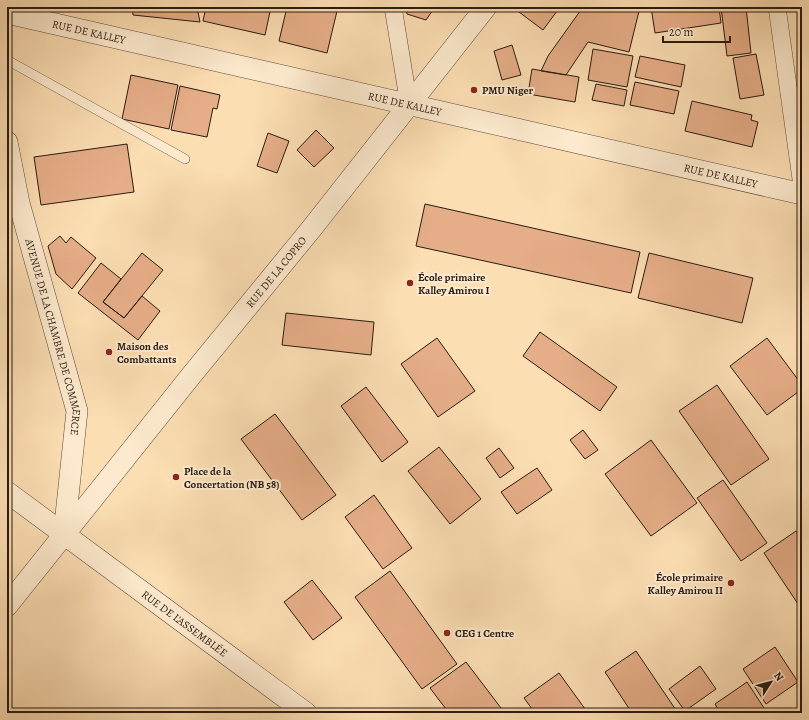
<svg xmlns="http://www.w3.org/2000/svg" width="809" height="720" font-family="Alegreya,serif">
	<style>
		.building { fill: #e6ae88; stroke: #291b13 }
		.lines { fill: none; stroke-linecap: round; stroke-linejoin: round }
		.service-casing { stroke: #5e4c3b; stroke-width: 10 }
		.minor-casing { stroke: #5e4c3b; stroke-width: 18 }
		.tertiary-casing { stroke: #5e4c3b; stroke-width: 22 }
		.service { stroke: #fdeace; stroke-width: 9 }
		.minor { stroke: #fdeace; stroke-width: 17 }
		.tertiary { stroke: #fdeace; stroke-width: 21 }
		.poi-dot { fill: #8f2418; stroke: #fdeace; stroke-width: 1.5 }
		.labels { text-anchor: middle; stroke-width: 4; stroke-linejoin: round; paint-order: stroke }
		.street-label { font-size: 11px; fill: #291b13; stroke: #fdeace }
		.poi-label { font-size: 11px; font-weight: bold; fill: #291b13; stroke: #fdeace; text-anchor: start }
	</style>
	<rect width="100%" height="100%" fill="#fcdeb3"/>
	<filter id="stains"><feTurbulence type="fractalNoise" baseFrequency=".005" numOctaves="4"/><feColorMatrix values="0 0 0 0 .2 0 0 0 0 .09 0 0 0 0 .02 0 0 0 .5 -.17"/></filter>
	<radialGradient id="worn" r=".72"><stop offset=".6" stop-color="#630" stop-opacity="0"/><stop offset="1" stop-color="#630" stop-opacity=".3"/></radialGradient>
	<path class="building" d="M132,7H197L200,22L133,15Z
		M206,7H271L265,35L203,21Z
		M287,7H321L337,11L327,53L279,41Z
		M406,7H435L426,20L407,14Z
		M523,7H560L543,30L519,12Z
		M583,7L595,11L596,7H640L629,52L588,42L566,75L541,71L548,56Z
		M651,7H719L721,23L655,33Z
		M721,7H746L751,53L727,56Z
		M512,45L521,75L502,80L494,51Z
		M593,49L633,56L627,87L588,80Z
		M756,54L764,95L740,99L733,58Z
		M640,56L685,65L681,87L635,77Z
		M532,69L579,77L575,102L528,94Z
		M131,75L178,85L169,129L122,119Z
		M635,82L679,91L674,114L630,105Z
		M596,84L627,90L624,106L592,100Z
		M180,86L220,95L217,109L213,108L207,137L171,130Z
		M692,101L752,115L751,120L758,122L752,147L685,131Z
		M316,130L334,148L314,167L297,150Z
		M268,133L289,141L277,173L257,166Z
		M127,144L134,192L41,205L34,157Z
		M425,204L640,252L631,293L416,246Z
		M60,236L66,243L71,237L96,258L72,289L56,274L48,246Z
		M142,253L163,270L124,318L103,302Z
		M649,253L753,278L742,323L638,298Z
		M101,263L121,279L103,302L124,318L142,296L160,311L138,340L78,293Z
		M286,313L374,322L371,355L282,345Z
		M540,332L617,387L600,411L523,356Z
		M437,338L475,391L438,417L401,364Z
		M767,338L802,385V389L767,415L730,366Z
		M717,385L769,459L731,485L679,411Z
		M366,387L408,442L382,462L341,406Z
		M275,414L336,495L302,520L241,439Z
		M583,430L598,450L585,459L570,440Z
		M651,440L697,503L651,536L605,474Z
		M439,447L481,499L450,524L408,471Z
		M499,448L514,468L500,478L486,458Z
		M537,468L552,490L517,514L501,492Z
		M723,480L767,543L741,561L697,498Z
		M374,495L412,548L383,569L345,517Z
		M796,531L802,539V610L764,553Z
		M390,571L457,664L422,689L355,597Z
		M312,580L342,618L313,640L284,602Z
		M775,647L798,682L766,704L743,669Z
		M636,651L678,713H632L605,672Z
		M466,662L501,708L495,713H449L430,688Z
		M700,666L716,689L685,711L669,689Z
		M559,673L588,713H535L524,698Z
		M747,682L764,708L756,713H720L715,704Z"/>
	<g class="lines">
		<g class="service-casing">
			<path id="service" d="M7,60L185,159"/>
		</g>
		<g class="minor-casing">
			<path id="minor" d="M393,7L409,105
				M777,7L802,186"/>
		</g>
		<g class="tertiary-casing">
			<g id="tertiary">
				<path id="s1" d="M7,13L802,194"/>
				<path id="s2" d="M7,142L19,203L77,411L64,534"/>
				<path id="s3" d="M7,492L306,713"/>
				<path id="s4" d="M7,606L190,377L312,228L486,7"/>
			</g>
		</g>
		<use href="#service" class="service"/>
		<use href="#minor" class="minor"/>
		<use href="#tertiary" class="tertiary"/>
	</g>
	<g class="poi-dot">
		<circle cx="474" cy="90" r="4"/>
		<circle cx="410" cy="283" r="4"/>
		<circle cx="109" cy="352" r="4"/>
		<circle cx="176" cy="477" r="4"/>
		<circle cx="731" cy="583" r="4"/>
		<circle cx="447" cy="633" r="4"/>
	</g>
	<g class="labels">
		<g class="street-label">
			<text dy="4" stroke="none"><textPath href="#s1" startOffset="84">RUE DE KALLEY</textPath></text>
			<text dy="4" stroke="none"><textPath href="#s1" startOffset="408">RUE DE KALLEY</textPath></text>
			<text dy="4" stroke="none"><textPath href="#s1" startOffset="732">RUE DE KALLEY</textPath></text>
			<text dy="4" stroke="none"><textPath href="#s4" startOffset="429">RUE DE LA COPRO</textPath></text>
			<text dy="4" stroke="none"><textPath href="#s2" startOffset="201">AVENUE DE LA CHAMBRE DE COMMERCE</textPath></text>
			<text dy="4" stroke="none"><textPath href="#s3" startOffset="221">RUE DE L'ASSEMBLÉE</textPath></text>
		</g>
		<g class="poi-label">
			<text x="482" y="94">PMU Niger</text>
			<text x="418" y="281">École primaire<tspan x="418" dy="13">Kalley Amirou I</tspan></text>
			<text x="117" y="350">Maison des<tspan x="117" dy="13">Combattants</tspan></text>
			<text x="184" y="475">Place de la<tspan x="184" dy="13">Concertation (NB 58)</tspan></text>
			<text x="723" y="581" text-anchor="end">École primaire<tspan x="723" dy="13">Kalley Amirou II</tspan></text>
			<text x="455" y="637">CEG 1 Centre</text>
		</g>
	</g>
	<rect width="809" height="720" fill="none" stroke="#fcdeb3" stroke-width="24"/>
	<rect x="8" y="8" width="793" height="704" fill="none" stroke="#291b13" stroke-width="2"/>
	<rect x="12" y="12" width="785" height="696" fill="none" stroke="#291b13"/>
	<g transform="translate(771 682) rotate(54)" stroke="#fdeace" stroke-width="3" paint-order="stroke">
	<path d="M0-3L7 15L0 10L-7 15Z" fill="#291b13"/>
	<text y="-6" font-size="11" font-weight="bold" text-anchor="middle" fill="#291b13">N</text>
	</g>
	<path d="M663 36v6h67v-6" fill="none" stroke="#291b13" stroke-width="2"/>
	<text x="669" y="36" font-size="12" fill="#291b13" stroke="#fdeace" stroke-width="3" paint-order="stroke">20 m</text>
	<rect width="100%" height="100%" filter="url(#stains)"/>
	<rect width="100%" height="100%" fill="url(#worn)"/>
</svg>
